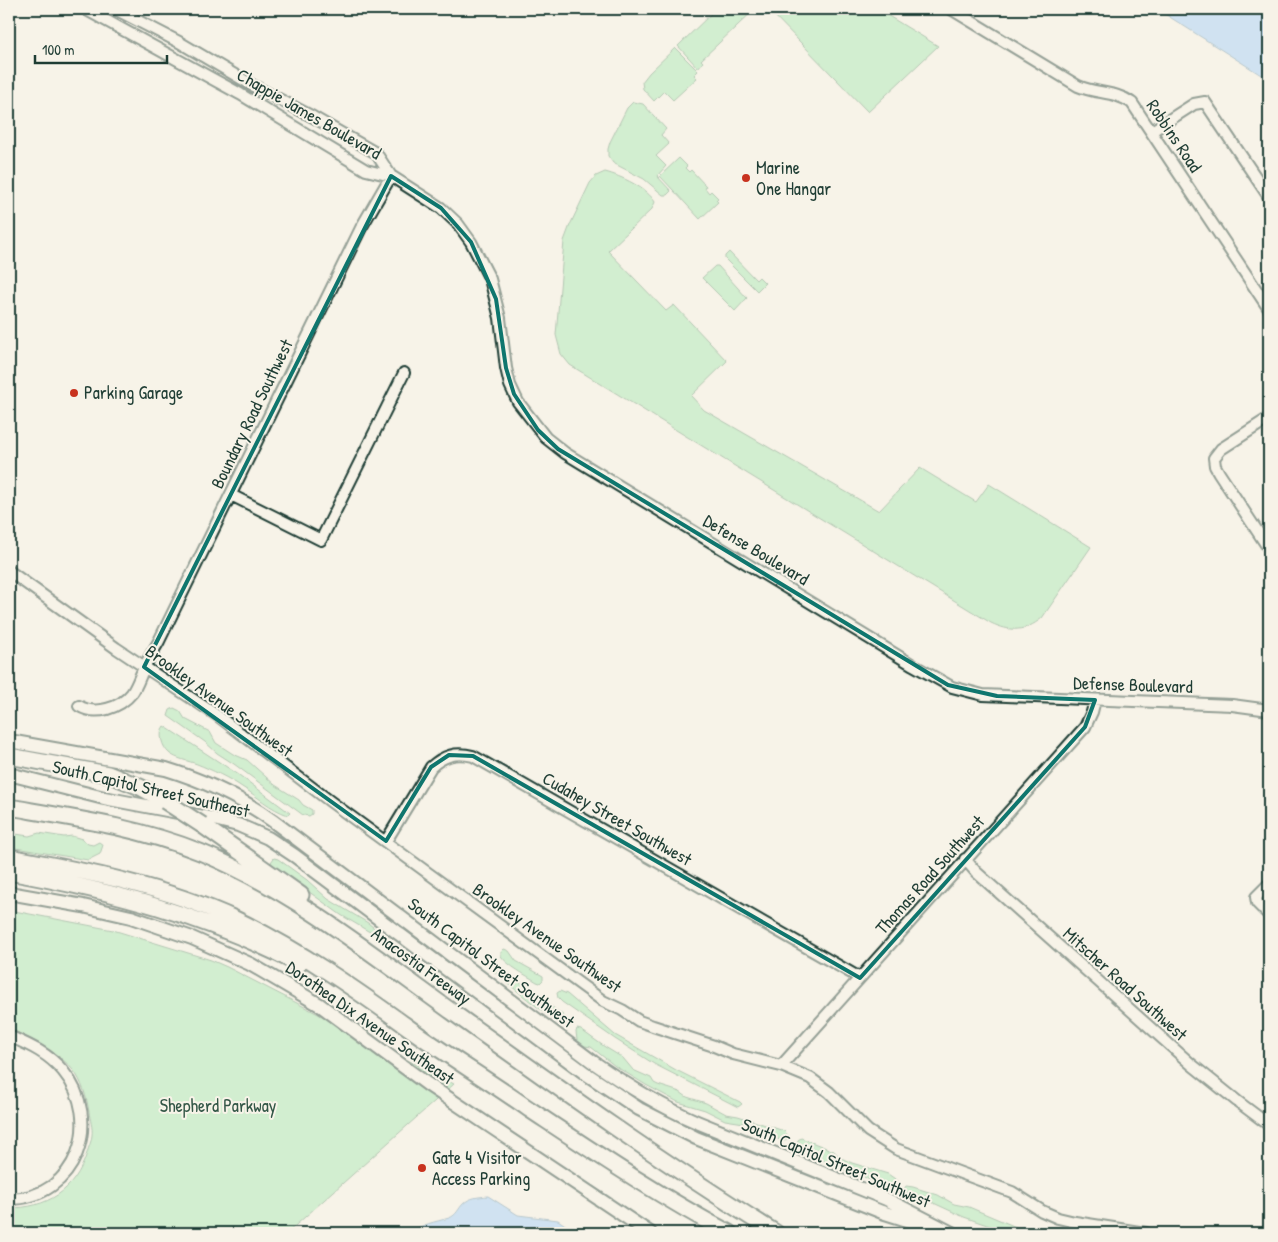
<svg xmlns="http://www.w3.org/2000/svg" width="1278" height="1242" font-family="'Patrick Hand',sans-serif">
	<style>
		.green { fill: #a5e8b3; stroke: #629274 }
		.water { fill: #a0cffc; stroke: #6c95ac }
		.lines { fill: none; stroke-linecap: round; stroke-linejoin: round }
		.minor-casing { stroke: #1f3d34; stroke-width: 14 }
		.major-casing { stroke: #1f3d34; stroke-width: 16 }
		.highway-casing { stroke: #1f3d34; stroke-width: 19 }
		.minor { stroke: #f7f3e8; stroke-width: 10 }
		.major { stroke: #f7f3e8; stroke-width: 12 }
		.highway { stroke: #f7f3e8; stroke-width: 15 }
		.highway-bridge-casing { stroke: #1f3d34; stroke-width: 19; stroke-linecap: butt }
		.highway-bridge { stroke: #f7f3e8; stroke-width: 15 }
		.marked { fill: none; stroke: #0f766e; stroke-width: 4; stroke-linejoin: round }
		.poi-dot { fill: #c8321e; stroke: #f7f3e8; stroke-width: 2 }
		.labels { text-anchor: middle; stroke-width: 4; stroke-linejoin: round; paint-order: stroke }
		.street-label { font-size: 18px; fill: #1f3d34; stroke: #f7f3e8 }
		.poi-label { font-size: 18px; fill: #1f3d34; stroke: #f7f3e8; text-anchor: start }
		.park-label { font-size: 18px; fill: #335747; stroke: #f7f3e8 }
	</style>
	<rect width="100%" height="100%" fill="#f7f3e8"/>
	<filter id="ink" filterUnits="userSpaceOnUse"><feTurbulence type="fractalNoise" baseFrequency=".02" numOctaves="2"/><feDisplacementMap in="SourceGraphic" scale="10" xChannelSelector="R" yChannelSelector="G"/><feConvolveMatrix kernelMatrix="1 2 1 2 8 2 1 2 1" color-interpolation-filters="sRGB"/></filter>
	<g filter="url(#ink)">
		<path class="green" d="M716,9H755L701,60L703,62L698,68L678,46Z
			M768,9H877L938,46L868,112Z
			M675,48L698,71L694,75L697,78L673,100L664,91L654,101L643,89L642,82L649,73Z
			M633,102L643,104L666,129L661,135L669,144L656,156L666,166L657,176L671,191L667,195H663L644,179L613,163L608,156V149L610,142L627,108Z
			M679,158L687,166L685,168L689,172L691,170L706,186L705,188L709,193L711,191L718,198L716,200L718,202L700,219L660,176Z
			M605,172C621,176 647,188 655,202L652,209L608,251L666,311L674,305L727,361L691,396L704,410L879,511L920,468L976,502L989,484L1091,547L1042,618C1025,632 1010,632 991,623L570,365L561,354L556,335L564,241L570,225L590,183L596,176Z
			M729,252L756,280L759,277L765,283L757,291L725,259V256Z
			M715,266H718L747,298L735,311L702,278Z
			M174,708L180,711L185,719L210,732L216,743L233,754L247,760L275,785L299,800L303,805L312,810V814L309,816L303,815L234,764L217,753L205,742L168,716L170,710Z
			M164,726L239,775L290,813L288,815C270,809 257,796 242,787C229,778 212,770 197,764C189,761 176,759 169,753C162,747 158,733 164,726Z
			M9,833L29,836L39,833L64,837L72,836L82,839L88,844L93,845L99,842L103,845L100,854L88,860L9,847Z
			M274,858L278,859L307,880L328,899L368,923L400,949L397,951L373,933L368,931L341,915L272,865L271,862Z
			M9,910L113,930L211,960L227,967L454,1084L287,1233H9V1208C47,1208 75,1191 87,1153C88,1148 92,1141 92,1135C93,1128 90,1119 89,1112C87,1098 82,1081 73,1070C59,1052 28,1038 9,1028Z
			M504,949L509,951L516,961L543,976V980L540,983L537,982C526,975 508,966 501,956V952Z
			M495,964L498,965L528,989L540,1002L548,1004L564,1016L562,1021C549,1020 506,981 493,971Z
			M560,991L567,994L615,1035L676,1070L740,1102L742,1104L738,1107L654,1064L615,1039L562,1002L558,998L557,993Z
			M577,1029L581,1030L605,1047L623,1058L633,1070L651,1078L654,1083L658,1085L680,1092L687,1097L706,1103L726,1114L738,1116L784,1131L787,1134V1139L785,1141L770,1137L744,1123L725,1120L705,1110L678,1102L646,1085L615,1066L591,1047L585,1046L577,1040L576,1032Z
			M801,1138L834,1151L841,1158L852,1163L888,1174L898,1181L900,1188L897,1189L871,1181L861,1175L834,1167L797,1144L798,1140Z
			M906,1186L913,1187L938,1195L954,1204L969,1207L1016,1227L1043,1233H1010L964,1217L914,1194L905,1193L904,1189Z"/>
		<path class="water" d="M1157,9H1269V80Z
			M488,1196L518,1215L558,1220L577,1233H409C422,1224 435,1222 449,1218C457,1215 458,1209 463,1204C470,1197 479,1197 488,1196Z"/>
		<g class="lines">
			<g class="minor-casing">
				<path id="minor" d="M85,9L240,94L366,170L391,176L441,208L458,224L471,242L490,279L500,318L506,368L510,385L518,402L546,438L565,453L913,665L952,687L983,695L1232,705L1269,710
					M115,9L179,42L252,85L313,117L376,153L391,176
					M951,9L1078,86C1096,94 1116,91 1132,103L1269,309
					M1152,131L1194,104L1205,102L1269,197
					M1269,418L1221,449L1214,458L1215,466L1219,473L1269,549
					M231,495L321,540L404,373
					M9,571L116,648L218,716L331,802L603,1001L622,1010L639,1021L653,1026L714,1046L733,1054L781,1066L810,1078L829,1092L868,1131L896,1149L1012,1192L1042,1211L1058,1218L1075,1222L1146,1233
					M79,706C96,716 120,708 132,693C137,686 140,676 144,668C148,659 154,650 159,641L361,228L391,176
					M386,841L431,767C444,755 456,752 473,756L860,978
					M965,859L976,872L1191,1064L1237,1101L1269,1125
					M1269,884L1256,897L1257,903L1269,915
					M9,1036C29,1045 48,1053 63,1071C104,1120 77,1199 9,1199
					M781,1066L1085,727L1092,712L1095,700"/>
			</g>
			<g class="major-casing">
				<path id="major" d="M9,741L166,769C205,781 240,797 273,821L593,1062C626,1085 660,1106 697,1122L886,1199L952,1233
					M9,774L104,798L214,819L238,825L268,838L295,856L585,1073L639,1109L696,1138L882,1212L923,1225
					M9,893L83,906L131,917L192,938L250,964L320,1005L427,1084L650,1233"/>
			</g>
			<g class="highway-casing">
				<path id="highway" d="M9,756L108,774L140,787L165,801
					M9,807C73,818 138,827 200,852C293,890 374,956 455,1014C561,1090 666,1165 776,1233
					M202,825L301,895
					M9,857C86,871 163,886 235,919C300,950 358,991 416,1033C453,1059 492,1083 529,1109C594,1152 659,1196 729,1233
					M9,872C113,891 204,915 299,964"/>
			</g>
			<use href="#minor" class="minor"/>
			<use href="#major" class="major"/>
			<use href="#highway" class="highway"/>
			<g class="highway-bridge-casing">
				<path id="highway-bridge" d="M165,801L202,825"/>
			</g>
			<use href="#highway-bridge" class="highway-bridge"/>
		</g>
	</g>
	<path d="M0 0H1278V1242H0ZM391,176L441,208L471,242L496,299L506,368L514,394L538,430L558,449L948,685L997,696L1095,700L1085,727L860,978L473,756L449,755L431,767L386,841L144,667Z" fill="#f7f3e8" fill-opacity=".55" fill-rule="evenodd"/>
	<path class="marked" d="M391,176L441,208L471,242L496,299L506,368L514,394L538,430L558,449L948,685L997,696L1095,700L1085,727L860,978L473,756L449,755L431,767L386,841L144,667Z"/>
	<g class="poi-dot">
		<circle cx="746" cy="178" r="5"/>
		<circle cx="74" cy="393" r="5"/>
		<circle cx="422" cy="1168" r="5"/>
	</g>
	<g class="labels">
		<g class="street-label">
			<text transform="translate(309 114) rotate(30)" y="6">Chappie James Boulevard</text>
			<text transform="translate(1174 136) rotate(56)" y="6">Robbins Road</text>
			<text transform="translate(252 414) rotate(-64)" y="6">Boundary Road Southwest</text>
			<text transform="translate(756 550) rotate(31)" y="6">Defense Boulevard</text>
			<text transform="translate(1133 685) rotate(2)" y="6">Defense Boulevard</text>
			<text transform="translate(219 701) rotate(36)" y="6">Brookley Avenue Southwest</text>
			<text transform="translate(151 789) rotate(13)" y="6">South Capitol Street Southeast</text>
			<text transform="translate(617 819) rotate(30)" y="6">Cudahey Street Southwest</text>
			<text transform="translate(930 875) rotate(-48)" y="6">Thomas Road Southwest</text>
			<text transform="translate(547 938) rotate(35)" y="6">Brookley Avenue Southwest</text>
			<text transform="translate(491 963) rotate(37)" y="6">South Capitol Street Southwest</text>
			<text transform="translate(421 966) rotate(36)" y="6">Anacostia Freeway</text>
			<text transform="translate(1125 984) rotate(42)" y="6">Mitscher Road Southwest</text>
			<text transform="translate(370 1023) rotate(35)" y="6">Dorothea Dix Avenue Southeast</text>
			<text transform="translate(836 1163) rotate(23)" y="6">South Capitol Street Southwest</text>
		</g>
		<g class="poi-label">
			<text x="756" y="174">Marine<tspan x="756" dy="21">One Hangar</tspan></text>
			<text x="84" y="399">Parking Garage</text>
			<text x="432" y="1164">Gate 4 Visitor<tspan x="432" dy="21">Access Parking</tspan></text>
		</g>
		<g class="park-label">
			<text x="218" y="1112">Shepherd Parkway</text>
		</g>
	</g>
	<rect width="1278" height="1242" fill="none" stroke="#f7f3e8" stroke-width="30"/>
	<rect x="15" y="15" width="1248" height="1212" fill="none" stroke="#1f3d34" stroke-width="2" filter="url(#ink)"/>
	<path d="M35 55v8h132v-8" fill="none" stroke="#1f3d34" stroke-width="2.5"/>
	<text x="42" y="55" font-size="15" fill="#1f3d34" stroke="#f7f3e8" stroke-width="4" paint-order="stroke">100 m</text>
</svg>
